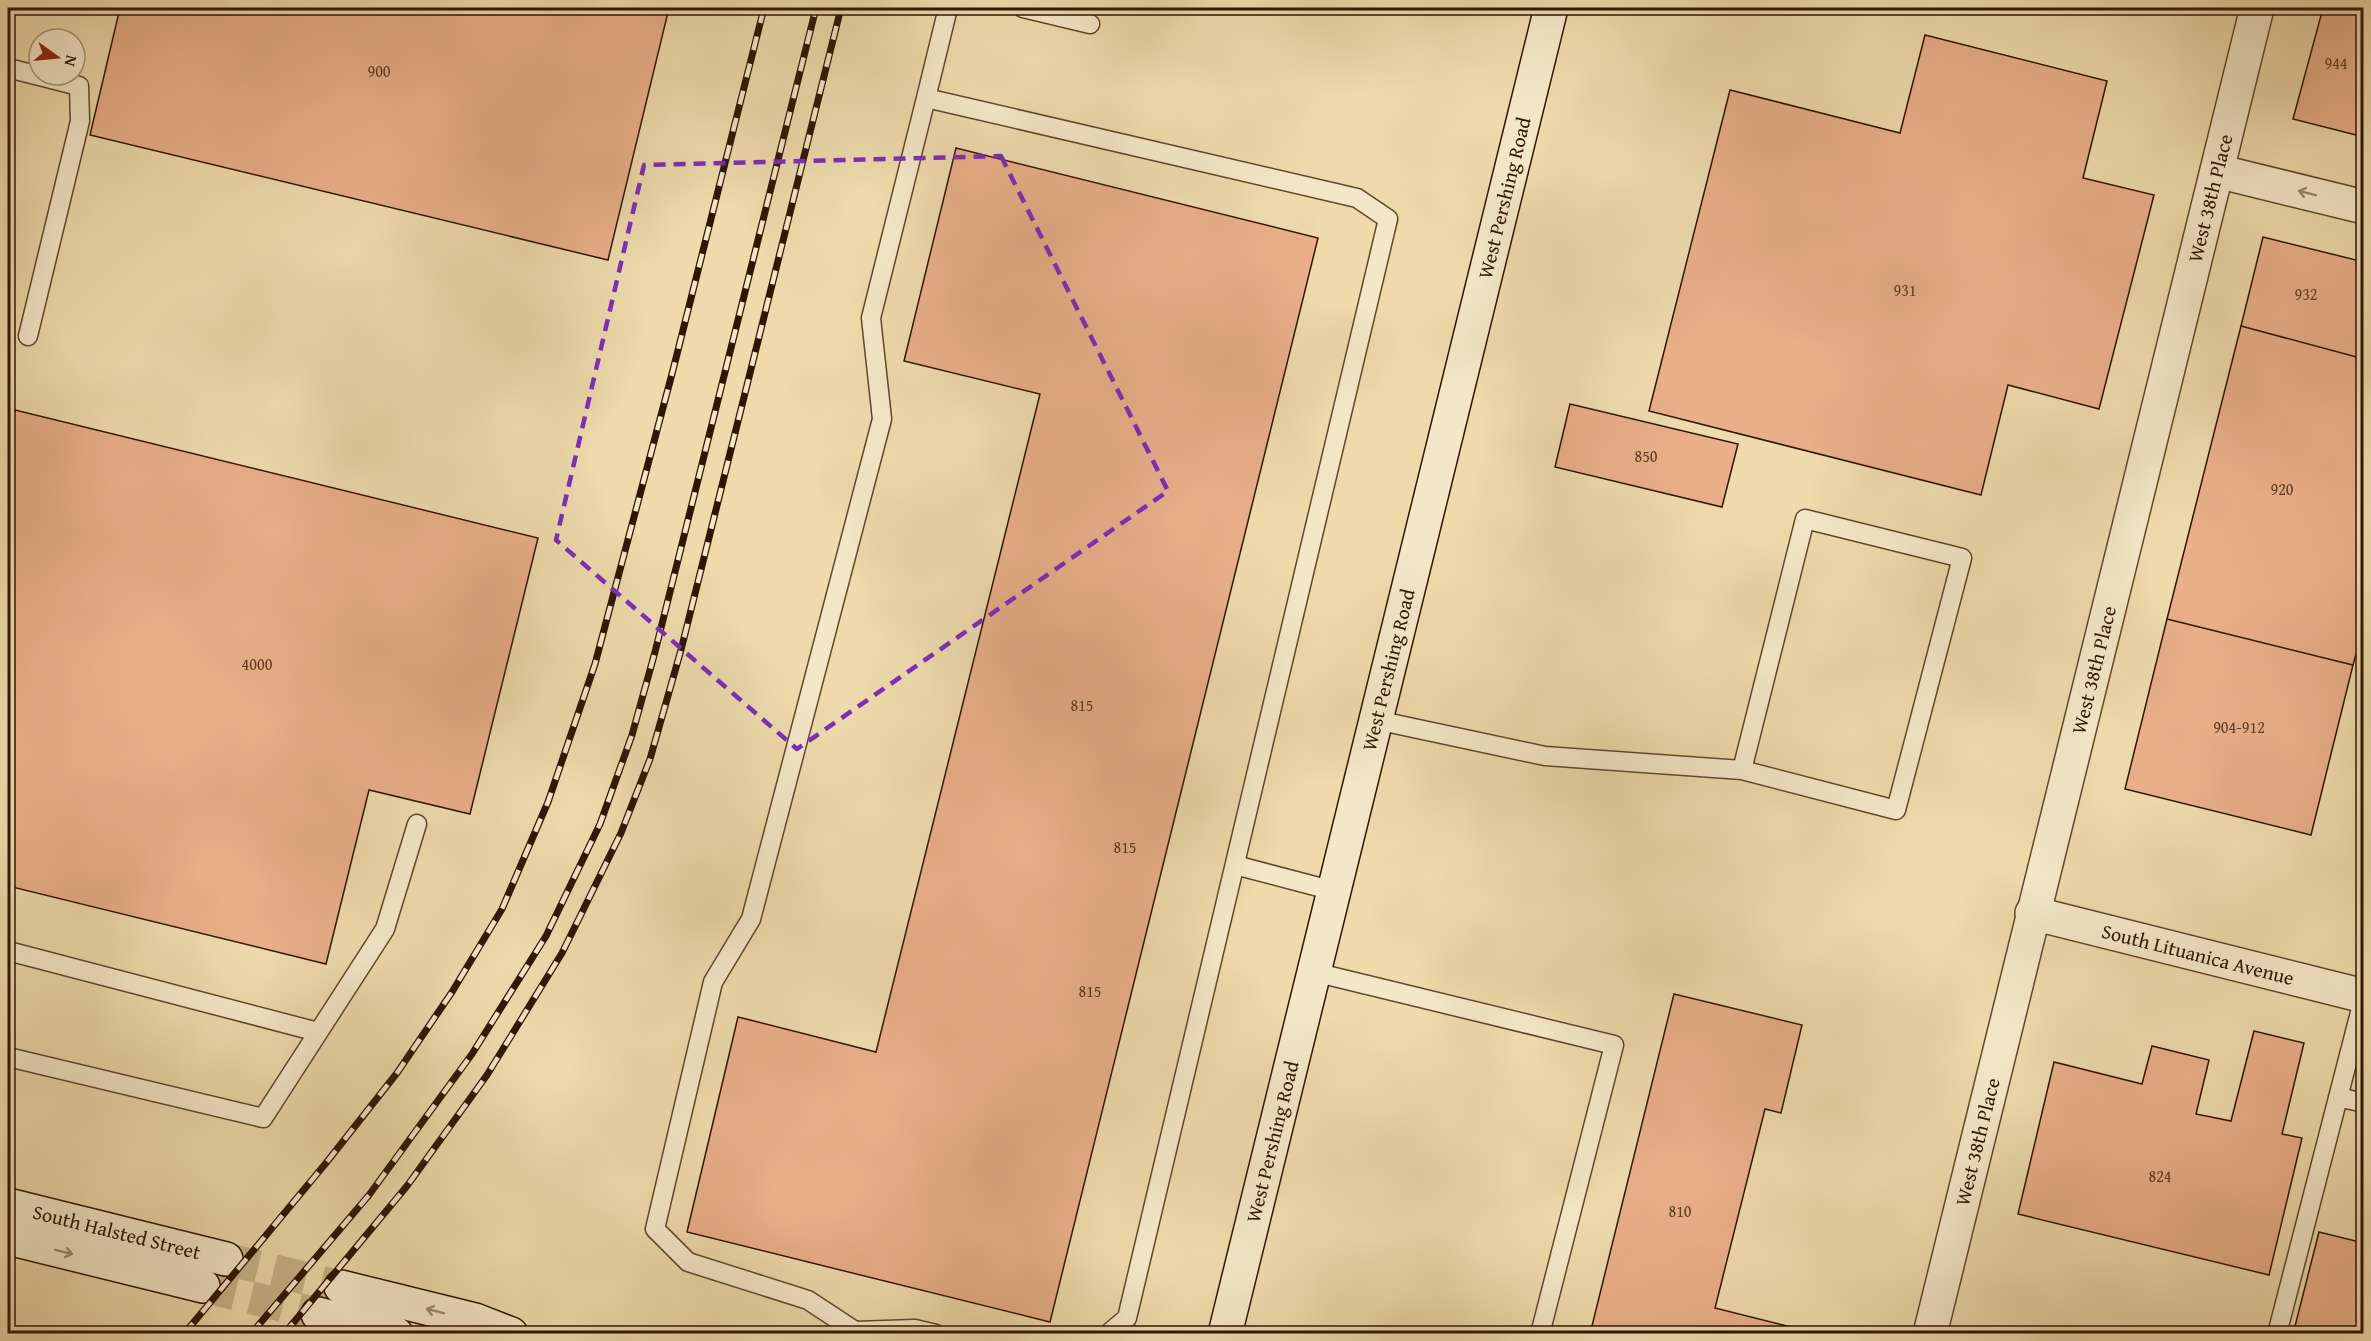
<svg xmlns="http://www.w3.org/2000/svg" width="2371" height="1341" font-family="'Gentium Book Plus',serif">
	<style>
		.building { fill: #e8af89; stroke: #301503; stroke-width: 1.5 }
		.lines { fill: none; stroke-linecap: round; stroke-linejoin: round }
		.secondary-tunnel { stroke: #c8b389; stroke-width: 33; stroke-dasharray: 33 16; stroke-linecap: butt }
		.service-casing { stroke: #60462d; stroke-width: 21 }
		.minor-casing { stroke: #60462d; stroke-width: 36 }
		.secondary-casing { stroke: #301503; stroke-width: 36 }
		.service { stroke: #f4e7c8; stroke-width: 18 }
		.minor { stroke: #f4e7c8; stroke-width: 33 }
		.secondary { stroke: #f4e7c8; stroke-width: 33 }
		.rail-casing { stroke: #301503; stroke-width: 7 }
		.rail { stroke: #f4e7c8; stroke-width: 4.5; stroke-dasharray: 14; stroke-linecap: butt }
		.oneway { stroke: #9c886f }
		.marked { fill: none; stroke: #7b2cbf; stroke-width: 4.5; stroke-dasharray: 12 8; stroke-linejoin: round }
		.labels { text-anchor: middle; stroke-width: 4.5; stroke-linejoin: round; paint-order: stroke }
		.number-label { font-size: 16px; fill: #5e3c24 }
		.street-label { font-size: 20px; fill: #301503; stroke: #f4e7c8 }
	</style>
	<rect width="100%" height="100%" fill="#eedaab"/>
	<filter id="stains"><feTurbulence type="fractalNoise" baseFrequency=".00333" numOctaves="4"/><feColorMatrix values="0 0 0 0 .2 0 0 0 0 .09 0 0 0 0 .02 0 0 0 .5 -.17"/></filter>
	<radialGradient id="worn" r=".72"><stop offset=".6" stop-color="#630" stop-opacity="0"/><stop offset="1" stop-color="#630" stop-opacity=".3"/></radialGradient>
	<path class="building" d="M120,8H669L608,260L90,135Z
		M2323,8H2364V137L2293,119Z
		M1925,35L2107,81L2083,178L2154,195L2099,409L2008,385L1981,495L1649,411L1730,90L1900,133Z
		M956,148L1318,238L1050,1322L687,1232L738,1017L876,1052L1040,394L904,361Z
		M2263,237L2364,262V359L2241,326Z
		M2241,326L2364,359V649L2358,647L2353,665L2167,619Z
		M1570,404L1738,444L1722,507L1555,467Z
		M15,410L538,538L470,814L369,790L326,964L8,886V439Z
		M2167,619L2353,665L2311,835L2125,789Z
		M1674,994L1802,1025L1781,1113L1765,1109L1715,1308L1819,1334H1590Z
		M2254,1031L2304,1043L2282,1134L2302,1138L2269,1275L2018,1214L2054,1062L2142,1084L2152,1046L2209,1060L2196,1114L2231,1121Z
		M2319,1232L2364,1243V1334H2293Z"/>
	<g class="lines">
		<path class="secondary-tunnel" d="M226,1259L341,1287
			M203,1286L318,1314"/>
		<g class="service-casing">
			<path id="service" d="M1023,8L1090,24
				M8,68L79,86L80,121L28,336
				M926,98L948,8
				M1376,720L1545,756L1742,770L1896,810L1962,558L1805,519L1742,770
				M1235,865L1334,891
				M8,951L318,1032
				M1314,972L1614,1045L1540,1334
				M8,1057L263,1118L385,929L417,824
				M2338,1097L2364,1103
				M855,1331L808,1300L688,1262L655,1229L713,982L751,919L882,419L871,318L926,98L1357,198L1388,219L1127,1318L1108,1334
				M854,1334L855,1331L915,1329L936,1334
				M2277,1334L2364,997"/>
		</g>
		<g class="minor-casing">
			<g id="minor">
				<path d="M2217,171L2364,207"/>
				<path id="s1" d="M2032,913L2364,996"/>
				<path id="s2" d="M1930,1334L2257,8"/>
			</g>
		</g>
		<g class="secondary-casing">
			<g id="secondary">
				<path id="s3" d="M8,1205L226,1259"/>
				<path d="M8,1238L203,1286"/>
				<path d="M341,1287L475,1320L511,1334"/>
				<path d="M318,1314L396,1334"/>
				<path id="s4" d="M1225,1334L1551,8"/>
			</g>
		</g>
		<use href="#service" class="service"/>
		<use href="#minor" class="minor"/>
		<use href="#secondary" class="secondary"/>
		<g class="rail-casing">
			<path id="rail" d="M184,1334L326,1163L397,1073L452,992L502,909L548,802L595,664L673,370L764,8
				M251,1334L369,1195L472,1054L546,936L600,824L632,735L655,652L816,8
				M284,1334L407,1186L487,1075L562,953L621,833L650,759L681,650L841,8"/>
		</g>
		<use href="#rail" class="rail"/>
	</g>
	<defs><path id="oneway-shaft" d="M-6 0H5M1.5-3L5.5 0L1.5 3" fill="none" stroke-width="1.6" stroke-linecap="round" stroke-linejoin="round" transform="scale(1.5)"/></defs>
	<g class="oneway">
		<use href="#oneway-shaft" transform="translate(2307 193) rotate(-166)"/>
		<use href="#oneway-shaft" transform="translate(64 1252) rotate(14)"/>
		<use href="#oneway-shaft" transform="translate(435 1311) rotate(-166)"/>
	</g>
	<path class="marked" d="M1001,156L1168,491L797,749L556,540L644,165Z"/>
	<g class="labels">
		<g class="number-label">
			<text x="2336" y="69">944</text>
			<text x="379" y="77">900</text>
			<text x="1905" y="296">931</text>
			<text x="2306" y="300">932</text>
			<text x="1646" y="462">850</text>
			<text x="2282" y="495">920</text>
			<text x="257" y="670">4000</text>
			<text x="1082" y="711">815</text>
			<text x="2239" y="733">904-912</text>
			<text x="1125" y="853">815</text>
			<text x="1090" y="997">815</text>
			<text x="2160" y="1182">824</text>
			<text x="1680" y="1217">810</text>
		</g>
		<g class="street-label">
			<text dy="7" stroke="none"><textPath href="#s4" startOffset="1170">West Pershing Road</textPath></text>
			<text dy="7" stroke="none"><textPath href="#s2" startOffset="1170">West 38th Place</textPath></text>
			<text dy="7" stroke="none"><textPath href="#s4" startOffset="684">West Pershing Road</textPath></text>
			<text dy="7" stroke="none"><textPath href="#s2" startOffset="684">West 38th Place</textPath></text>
			<text dy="7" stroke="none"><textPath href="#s1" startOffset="171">South Lituanica Avenue</textPath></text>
			<text dy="7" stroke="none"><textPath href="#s4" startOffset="198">West Pershing Road</textPath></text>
			<text dy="7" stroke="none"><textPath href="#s2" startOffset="198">West 38th Place</textPath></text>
			<text dy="7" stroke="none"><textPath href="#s3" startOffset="112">South Halsted Street</textPath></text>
		</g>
	</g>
	<rect width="2371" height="1341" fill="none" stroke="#eedaab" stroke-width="30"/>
	<rect x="9" y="9" width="2353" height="1323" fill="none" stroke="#301503" stroke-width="3"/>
	<rect x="15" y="15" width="2341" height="1311" fill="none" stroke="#301503" stroke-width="1.5"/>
	<g transform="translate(57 57) rotate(105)"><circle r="28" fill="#f4e7c8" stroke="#a69379" stroke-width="1.5"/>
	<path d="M0-4.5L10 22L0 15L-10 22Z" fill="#8f2418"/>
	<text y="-9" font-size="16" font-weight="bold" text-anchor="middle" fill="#301503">N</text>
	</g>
	<rect width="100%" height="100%" filter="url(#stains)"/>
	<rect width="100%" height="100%" fill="url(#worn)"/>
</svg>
